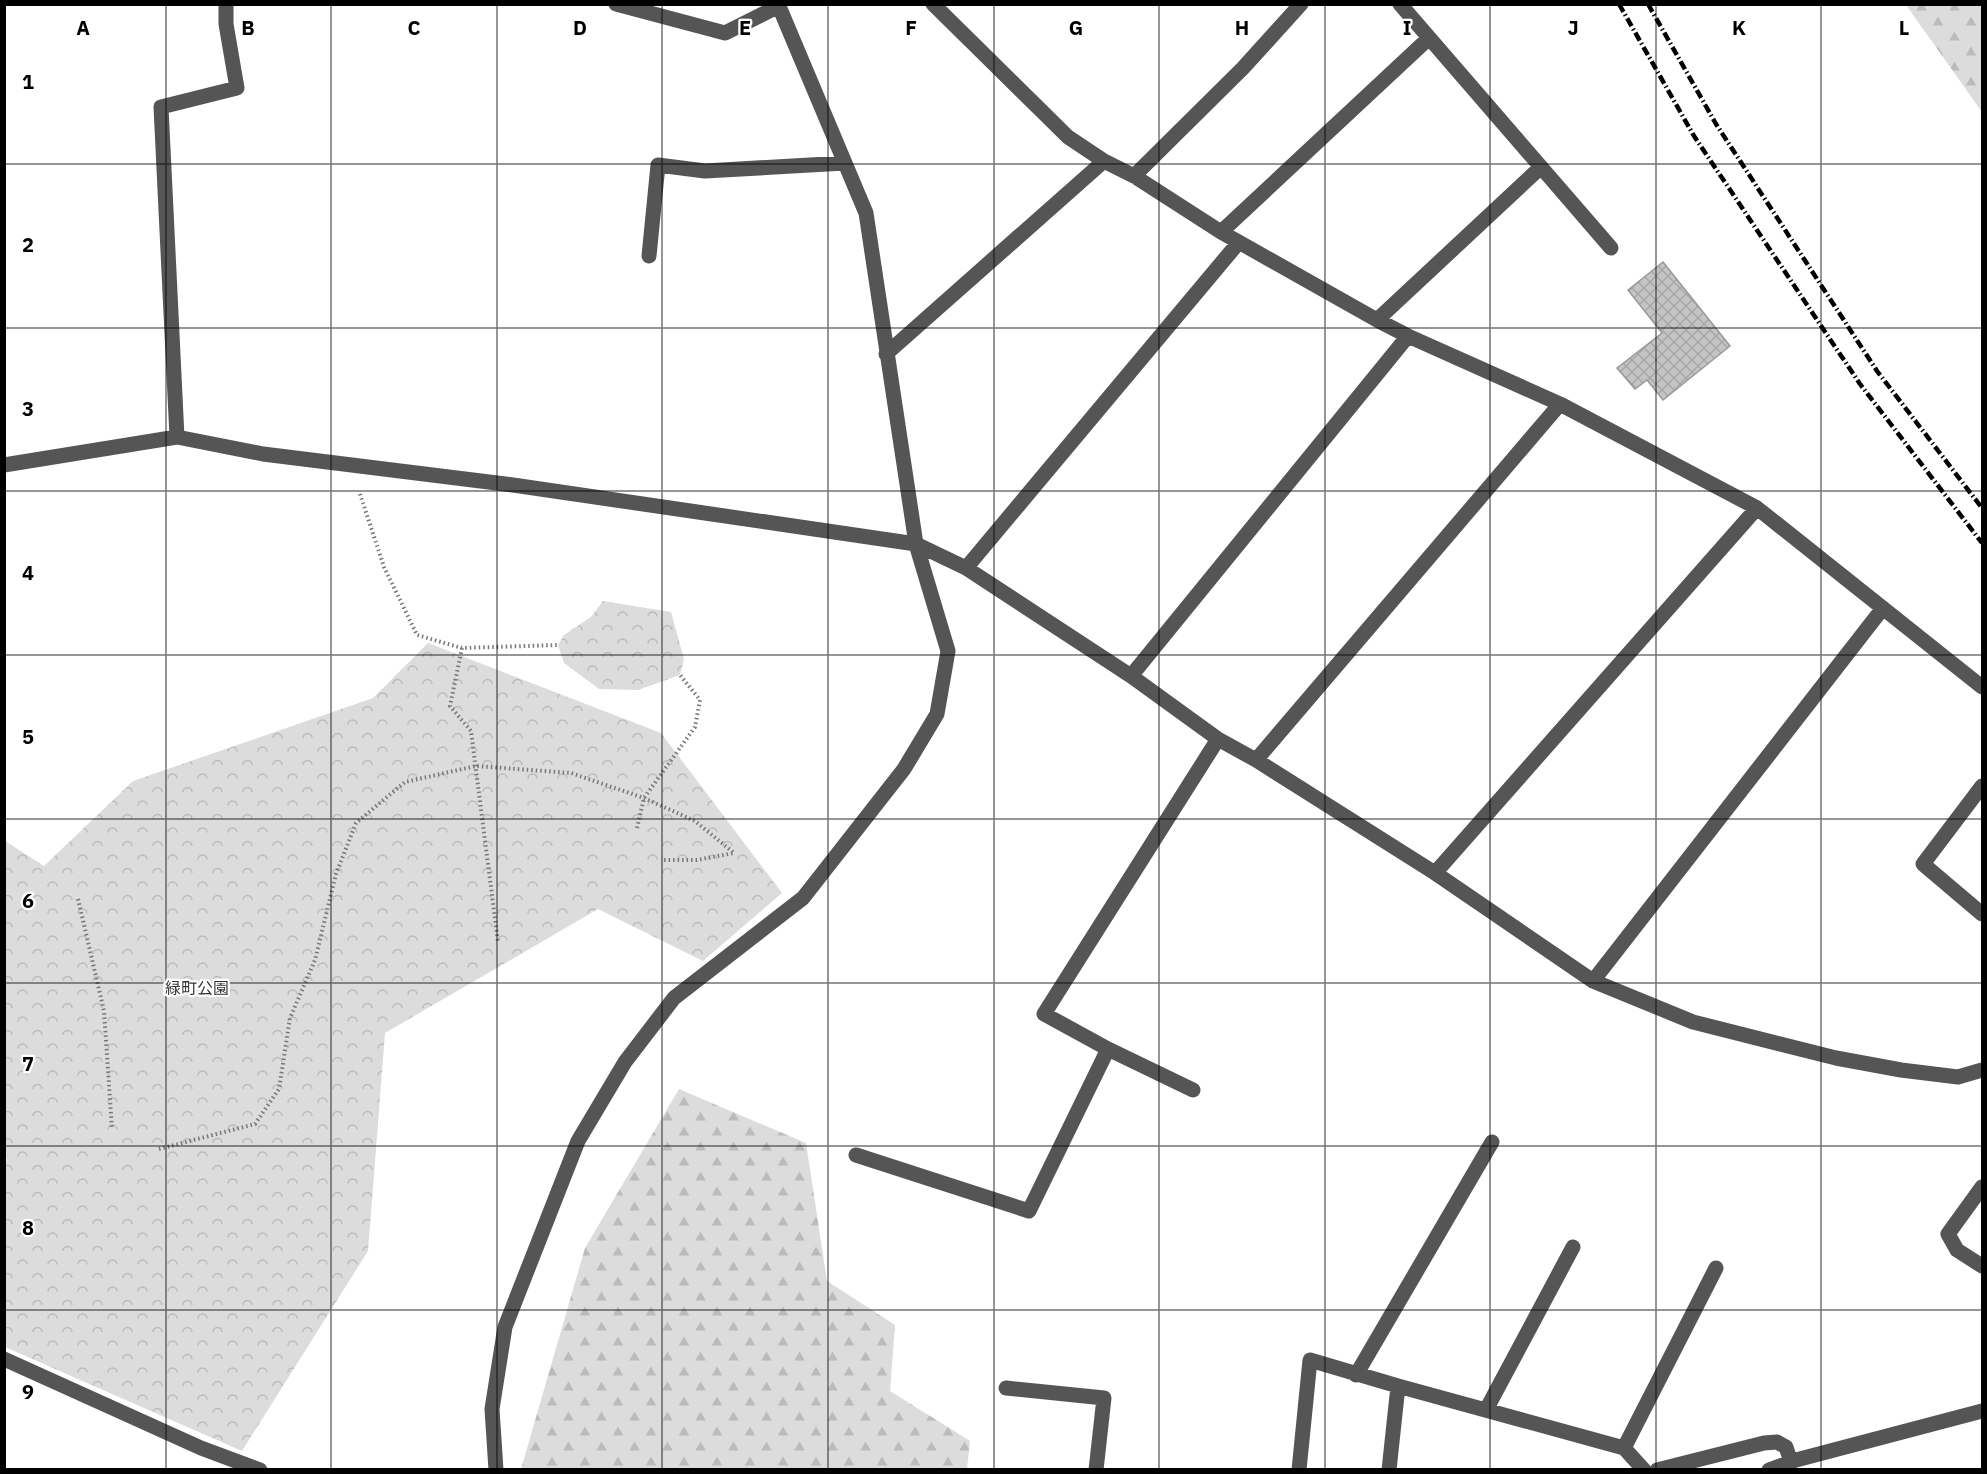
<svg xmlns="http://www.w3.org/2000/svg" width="1987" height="1474" font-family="'IBM Plex Sans','Noto Sans JP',sans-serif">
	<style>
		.forest { fill: url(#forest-firs) }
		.park { fill: url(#park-crowns) }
		.building { fill: url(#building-cross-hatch); stroke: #999; stroke-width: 1.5 }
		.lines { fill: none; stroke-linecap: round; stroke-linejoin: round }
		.path { stroke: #777; stroke-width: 4; stroke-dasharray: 1.5 3; stroke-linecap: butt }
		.minor { stroke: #555; stroke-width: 15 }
		.rail { stroke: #000; stroke-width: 4.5; stroke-dasharray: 9 3 1.5 3; stroke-linecap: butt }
		.grid { fill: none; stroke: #000; stroke-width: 1.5; stroke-opacity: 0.55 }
		.labels { text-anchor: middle; stroke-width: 4.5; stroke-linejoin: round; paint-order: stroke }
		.park-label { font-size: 16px; fill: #333; stroke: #fff }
		.grid-label { font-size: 20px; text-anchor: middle; font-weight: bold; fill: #000; stroke: #fff; stroke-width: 4.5; stroke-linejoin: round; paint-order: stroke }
	</style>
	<defs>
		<pattern id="forest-firs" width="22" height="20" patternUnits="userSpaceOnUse" patternTransform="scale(1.5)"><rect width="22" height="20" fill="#dcdcdc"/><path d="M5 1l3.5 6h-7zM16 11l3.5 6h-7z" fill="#bbb"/></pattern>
		<pattern id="park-crowns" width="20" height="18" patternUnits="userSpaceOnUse" patternTransform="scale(1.5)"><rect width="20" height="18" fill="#dcdcdc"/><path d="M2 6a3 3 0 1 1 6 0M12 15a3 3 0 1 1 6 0" fill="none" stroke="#bbb"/></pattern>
		<pattern id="building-cross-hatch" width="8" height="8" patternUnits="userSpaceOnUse" patternTransform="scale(1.5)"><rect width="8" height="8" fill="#c4c4c4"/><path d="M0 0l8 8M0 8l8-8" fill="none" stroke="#a7a7a7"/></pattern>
	</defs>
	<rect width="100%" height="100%" fill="#fff"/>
	<path class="forest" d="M1906,5H1982V112Z
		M679,1089L806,1143L827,1281L895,1325L890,1391L970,1441L967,1469H521L585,1248Z"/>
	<path class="park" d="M603,601L671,612L684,659L680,675L638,690L599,689L564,663L558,645L564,635L591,617Z
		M428,643L661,733L782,893L703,961L598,909L385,1033L368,1251L242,1451L5,1347L4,1170L7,1159L4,1155L5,841L44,866L133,781L373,698Z"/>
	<path class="building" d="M1663,262L1730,346L1663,400L1647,380L1635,389L1617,368L1662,333L1628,290Z"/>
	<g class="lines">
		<path class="path" d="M360,494L384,567L417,635L462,648L558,645
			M462,648L450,706L471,731L498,942
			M637,828L644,798L695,727L700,700L680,675
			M78,899L104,1011L112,1129
			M159,1149L255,1124L279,1089L290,1018L315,960L336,874L356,823L405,782L476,766L571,773L644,798L695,821L734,853L697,860H661"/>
		<path class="minor" d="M616,4L725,33L779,6
			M933,4L1068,137L1104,161L1134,176L1221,232L1377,320L1408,336L1560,404L1757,508L1982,687
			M1400,4L1611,248
			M1134,176L1243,68L1301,4
			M1221,232L1429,38
			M649,256L658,165L705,171L845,163
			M1377,320L1541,167
			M886,354L1104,161
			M177,437L161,107L237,88L226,24V4
			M4,465L177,437L263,454L513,485L916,544L966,568L1131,676L1218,739L1256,760L1435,873L1593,981L1693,1022L1836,1058L1901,1070L1958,1077L1982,1070
			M966,568L1239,242
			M1131,676L1408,336
			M1256,760L1560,404
			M1982,786L1923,864L1982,914
			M1435,873L1757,508
			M1593,981L1883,608
			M1193,1090L1108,1049L1044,1014L1218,739
			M856,1155L1029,1211L1108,1049
			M1982,1187L1948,1234L1957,1250L1982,1266
			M4,1359L201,1448L260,1470
			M1356,1375L1492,1142
			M1398,1386L1624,1448L1644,1470
			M1006,1388L1104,1398L1096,1470
			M1486,1410L1573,1247
			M1624,1448L1716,1268
			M496,1470L492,1409L505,1327L578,1141L625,1062L674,998L803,898L904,769L937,714L948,651L916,544L866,213L778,4
			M1299,1470L1310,1360L1398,1386L1389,1470
			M1657,1470L1764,1443L1777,1442L1786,1447L1791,1462
			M1769,1470L1796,1460L1982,1411"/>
		<path class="rail" d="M1619,4L1694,136L1860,384L1982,543
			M1648,4L1716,124L1877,371L1982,508"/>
	</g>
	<path class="grid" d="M166,4V1470M331,4V1470M497,4V1470M662,4V1470M828,4V1470M994,4V1470M1159,4V1470M1325,4V1470M1490,4V1470M1656,4V1470M1821,4V1470M4,164H1982M4,328H1982M4,491H1982M4,655H1982M4,819H1982M4,983H1982M4,1146H1982M4,1310H1982"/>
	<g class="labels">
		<g class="park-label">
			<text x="197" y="994">緑町公園</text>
		</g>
	</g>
	<g class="grid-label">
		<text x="83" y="35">A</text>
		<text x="248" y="35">B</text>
		<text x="414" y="35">C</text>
		<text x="580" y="35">D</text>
		<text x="745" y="35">E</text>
		<text x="911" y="35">F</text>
		<text x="1076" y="35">G</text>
		<text x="1242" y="35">H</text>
		<text x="1407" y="35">I</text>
		<text x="1573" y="35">J</text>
		<text x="1739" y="35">K</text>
		<text x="1904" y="35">L</text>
		<text x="28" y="89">1</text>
		<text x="28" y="252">2</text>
		<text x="28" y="416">3</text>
		<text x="28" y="580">4</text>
		<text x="28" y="744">5</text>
		<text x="28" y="908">6</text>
		<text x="28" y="1071">7</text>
		<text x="28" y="1235">8</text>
		<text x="28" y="1399">9</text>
	</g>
	<rect width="1987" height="1474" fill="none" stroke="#000000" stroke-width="12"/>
</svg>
